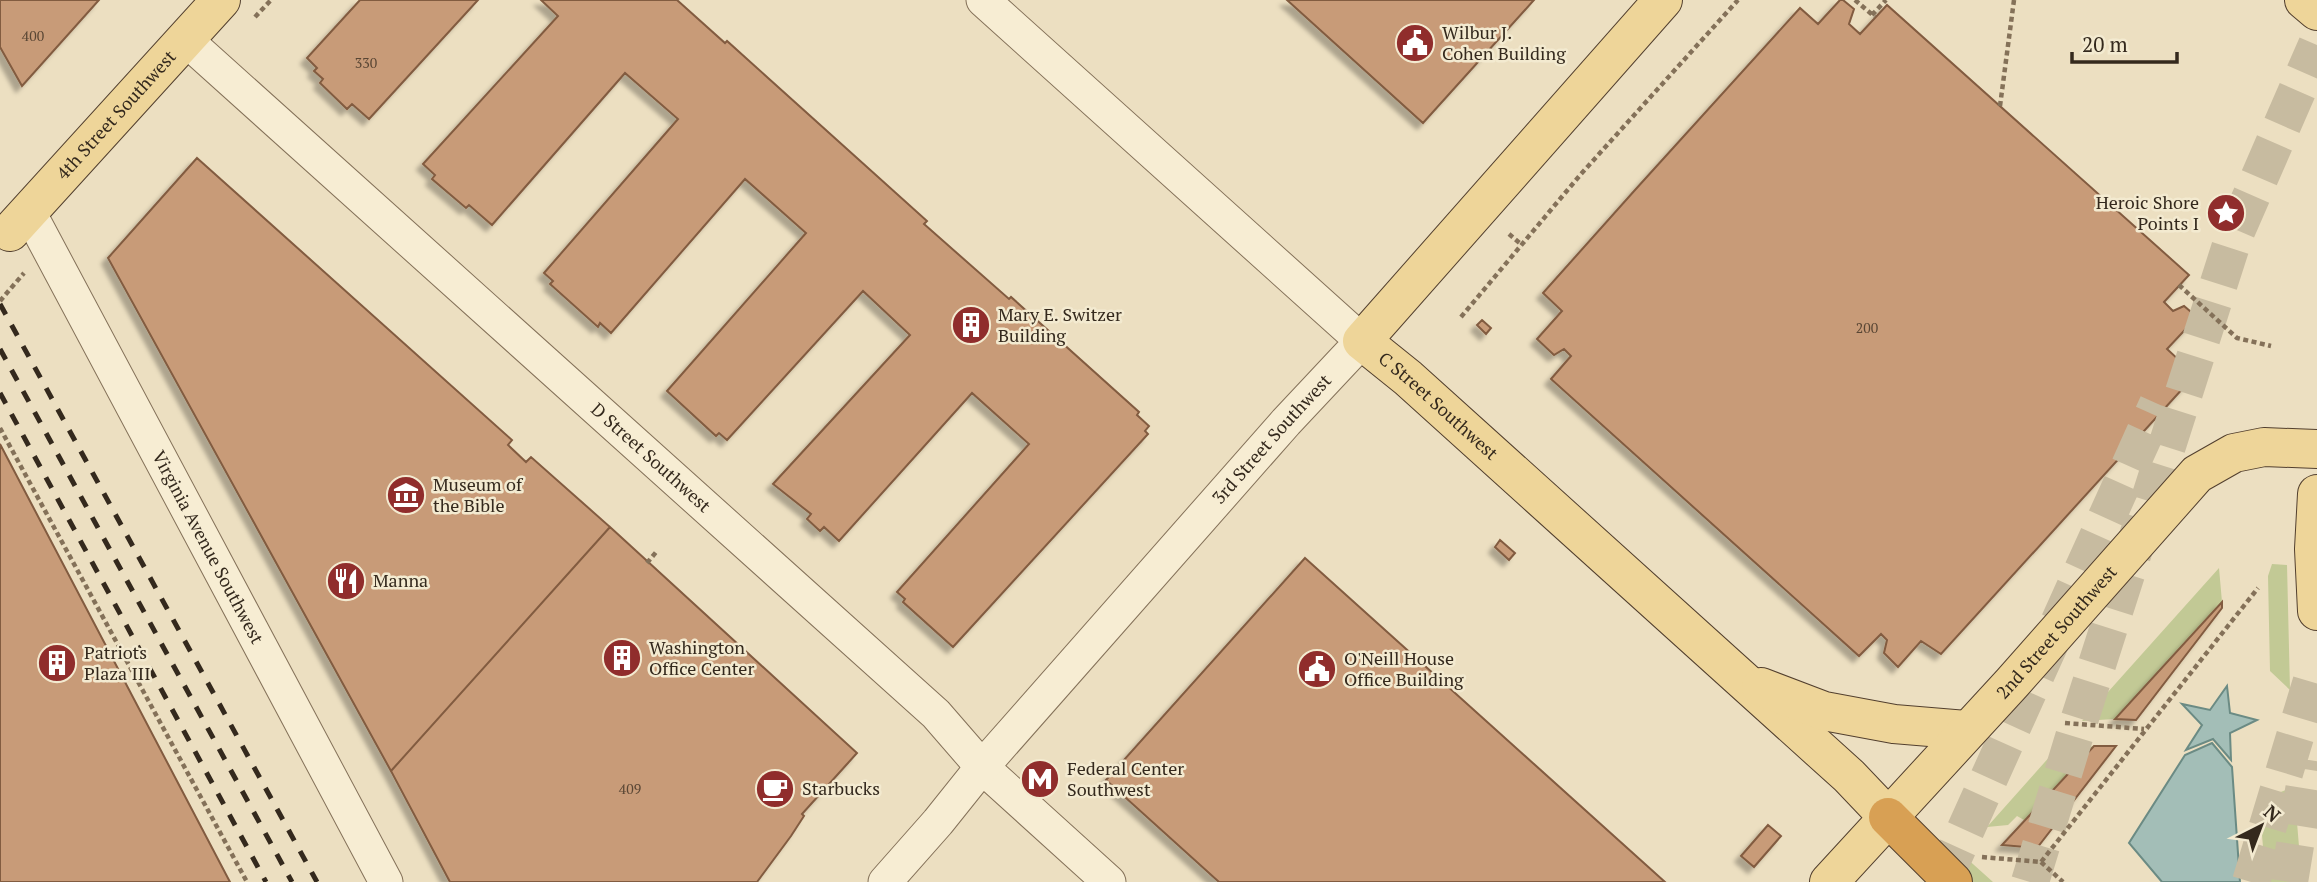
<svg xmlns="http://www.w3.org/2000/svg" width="2317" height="882" font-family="'PT Serif',serif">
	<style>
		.green { fill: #c2c995 }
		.water { fill: #a3beb7; stroke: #6b8b84; stroke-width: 2 }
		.building { fill: #c89b78; stroke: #825b40; stroke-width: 2; filter: url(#shadow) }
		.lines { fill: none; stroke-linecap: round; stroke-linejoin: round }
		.highway-tunnel { stroke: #c7bba0; stroke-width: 38; stroke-dasharray: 38 19; stroke-linecap: butt }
		.minor-casing { stroke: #847159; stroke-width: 35 }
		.major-casing { stroke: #523f2e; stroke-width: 40 }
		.highway-casing { stroke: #523f2e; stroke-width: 40 }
		.path { stroke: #847159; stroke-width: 4.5; stroke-dasharray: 5 3.5; stroke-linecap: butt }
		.minor { stroke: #f7edd3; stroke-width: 33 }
		.major { stroke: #eed599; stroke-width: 38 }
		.highway { stroke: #d8a054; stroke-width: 38 }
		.rail { stroke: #34291d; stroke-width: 5; stroke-dasharray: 12 12; stroke-linecap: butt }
		.labels { text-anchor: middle; stroke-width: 5; stroke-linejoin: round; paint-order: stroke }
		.number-label { font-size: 14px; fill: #594634 }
		.poi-label { font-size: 18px; fill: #34291d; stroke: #f3ead0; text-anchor: start }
		.street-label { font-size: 18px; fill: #34291d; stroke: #f3ead0 }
	</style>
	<defs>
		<filter id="shadow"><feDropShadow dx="-6" dy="6" stdDeviation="2" flood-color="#0004"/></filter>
	</defs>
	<rect width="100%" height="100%" fill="#ecdfc1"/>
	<path class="green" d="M2272,564L2287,565L2290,690L2270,671L2268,576Z
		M2219,568L2222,602L2115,719L2082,721Z
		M2094,746L2024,820L2017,816L2008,825L1987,827L2052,754Z
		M2294,787L2302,882H2266L2259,800Z
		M1964,856L1993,882H1968L1952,869Z"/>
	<path class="water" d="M2227,686L2230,713L2257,720L2230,733L2231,760L2213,739L2186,750L2202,725L2182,704L2210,710Z
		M2212,743L2232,767L2240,882H2162L2129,843L2185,755Z"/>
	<path class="building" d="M0,0H99L22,86L0,47Z
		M360,0H478L369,119L352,104L347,109L320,83L323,79L314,71L317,68L307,58Z
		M541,0H677L725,43L727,41L927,221L924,224L1009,299L1011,297L1139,412L1137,415L1149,426L1145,431L1148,434L953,647L903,602L905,599L897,592L1029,444L972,393L839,541L824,527L820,531L807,519L811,514L773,484L910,335L863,291L727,440L719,433L716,436L667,391L806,233L745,179L611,333L600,323L598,327L550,284L553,281L544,273L678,119L625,73L492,225L469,205L466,208L432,179L435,175L423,164L558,16Z
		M1287,0H1534L1423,123Z
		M1840,0H1843L1854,9L1849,24L1860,34L1887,5L2189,275L2164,302L2173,311L2184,306L2197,317L2167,349L2195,375L1941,654L1921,641L1898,667L1884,653L1887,640L1881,634L1859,656L1551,379L1571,356L1564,349L1554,355L1537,339L1562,311L1543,293L1635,190L1800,8L1818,24Z
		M197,158L512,440L508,445L526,462L531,457L610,527L391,771L108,258Z
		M1482,320L1491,328L1486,334L1477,325Z
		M0,444L230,882H0Z
		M610,527L857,753L802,814L804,816L791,836L757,882H450L391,771Z
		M1500,540L1515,553L1509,560L1495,547Z
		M1305,558L1665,882H1219L1106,780Z
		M2222,602V608L2136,720L2115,719Z
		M2094,746H2116L2037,848L2002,845Z
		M1768,825L1781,836L1754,867L1741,856Z"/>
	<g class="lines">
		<path class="highway-tunnel" d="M1942,882L2158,404
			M2030,882L2079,721L2234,236L2317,45
			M2251,882L2317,664
			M2289,882L2309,760"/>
		<g class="minor-casing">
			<g id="minor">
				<path id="s1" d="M186,40L936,714L982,767L1109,882"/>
				<path id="s2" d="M29,212L386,882"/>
				<path id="s3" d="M885,882L938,822L982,767L1286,422L1362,341L983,0"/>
			</g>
		</g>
		<g class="major-casing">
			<g id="major">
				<path id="s4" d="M1663,0L1362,341L1408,378L1849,776L1888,817"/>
				<path d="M2304,0L2317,11"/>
				<path id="s5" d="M10,232L221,0"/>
				<path d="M2317,494L2314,549L2317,611"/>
				<path d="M1761,687L1824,711L1894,724L1966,730"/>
				<path id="s6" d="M1829,882L2012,683L2197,474L2234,453L2264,447L2317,449"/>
			</g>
		</g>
		<g class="highway-casing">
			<path id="highway" d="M1888,817L1953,882"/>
		</g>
		<path class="path" d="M1855,0L1875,17
			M1872,15L1886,0
			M255,17L271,0
			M2000,106L2014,0
			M1509,234L1522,245
			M2179,285L2237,338L2271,346
			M0,301L24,273
			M1461,317L1581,174L1738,0
			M0,428L247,882
			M647,563L657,551
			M2065,723L2144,729
			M1982,857L2041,862L2258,588
			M2041,862L2063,882"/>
		<use href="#minor" class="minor"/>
		<use href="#major" class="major"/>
		<use href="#highway" class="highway"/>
		<path class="rail" d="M0,304L317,882
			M0,349L292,882
			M0,393L266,882"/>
	</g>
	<defs>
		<g id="civic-disc" transform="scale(2.0125)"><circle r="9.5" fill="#902d2c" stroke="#f3ead0"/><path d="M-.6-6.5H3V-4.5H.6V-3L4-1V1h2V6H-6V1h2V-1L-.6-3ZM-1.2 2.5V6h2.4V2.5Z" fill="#fff"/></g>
		<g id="sight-disc" transform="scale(2.0125)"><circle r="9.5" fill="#902d2c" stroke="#f3ead0"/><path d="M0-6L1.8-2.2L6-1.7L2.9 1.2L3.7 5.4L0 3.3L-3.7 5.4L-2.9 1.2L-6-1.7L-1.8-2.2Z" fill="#fff"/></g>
		<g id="building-disc" transform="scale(2.0125)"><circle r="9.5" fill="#902d2c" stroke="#f3ead0"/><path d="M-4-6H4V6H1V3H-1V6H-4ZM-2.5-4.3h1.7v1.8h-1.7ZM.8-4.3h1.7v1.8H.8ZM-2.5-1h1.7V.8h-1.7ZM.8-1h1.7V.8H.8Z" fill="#fff"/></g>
		<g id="museum-disc" transform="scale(2.0125)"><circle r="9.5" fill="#902d2c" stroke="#f3ead0"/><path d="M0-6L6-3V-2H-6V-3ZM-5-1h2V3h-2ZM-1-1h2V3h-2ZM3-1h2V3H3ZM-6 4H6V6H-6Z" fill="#fff"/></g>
		<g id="restaurant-disc" transform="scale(2.0125)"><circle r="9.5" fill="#902d2c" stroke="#f3ead0"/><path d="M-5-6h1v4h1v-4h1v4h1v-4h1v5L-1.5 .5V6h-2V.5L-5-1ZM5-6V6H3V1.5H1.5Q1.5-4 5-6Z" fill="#fff"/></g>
		<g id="metro-disc" transform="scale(2.0125)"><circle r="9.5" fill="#902d2c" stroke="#f3ead0"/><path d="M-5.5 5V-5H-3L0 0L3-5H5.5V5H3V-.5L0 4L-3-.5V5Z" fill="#fff"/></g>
		<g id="cafe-disc" transform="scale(2.0125)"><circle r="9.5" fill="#902d2c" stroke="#f3ead0"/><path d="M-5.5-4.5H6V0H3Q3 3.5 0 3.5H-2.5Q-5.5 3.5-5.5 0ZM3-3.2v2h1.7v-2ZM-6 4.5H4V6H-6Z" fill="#fff"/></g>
	</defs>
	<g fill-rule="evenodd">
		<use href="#civic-disc" x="1415" y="43"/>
		<use href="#sight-disc" x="2226" y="213"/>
		<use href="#building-disc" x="971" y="325"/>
		<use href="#museum-disc" x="406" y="495"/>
		<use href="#restaurant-disc" x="346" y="581"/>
		<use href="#building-disc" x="622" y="658"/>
		<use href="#building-disc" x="57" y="663"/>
		<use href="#civic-disc" x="1317" y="669"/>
		<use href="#metro-disc" x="1040" y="779"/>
		<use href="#cafe-disc" x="775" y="789"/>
	</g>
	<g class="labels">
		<g class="number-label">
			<text x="33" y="41">400</text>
			<text x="366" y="68">330</text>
			<text x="1867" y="333">200</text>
			<text x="630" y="794">409</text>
		</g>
		<g class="poi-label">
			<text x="1442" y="39">Wilbur J.<tspan x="1442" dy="21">Cohen Building</tspan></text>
			<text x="2199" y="209" text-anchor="end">Heroic Shore<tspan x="2199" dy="21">Points I</tspan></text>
			<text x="998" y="321">Mary E. Switzer<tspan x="998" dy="21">Building</tspan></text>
			<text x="433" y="491">Museum of<tspan x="433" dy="21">the Bible</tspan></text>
			<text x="373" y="587">Manna</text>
			<text x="649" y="654">Washington<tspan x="649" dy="21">Office Center</tspan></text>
			<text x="84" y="659">Patriots<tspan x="84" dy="21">Plaza III</tspan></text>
			<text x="1344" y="665">O'Neill House<tspan x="1344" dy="21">Office Building</tspan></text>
			<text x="1067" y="775">Federal Center<tspan x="1067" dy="21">Southwest</tspan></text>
			<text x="802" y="795">Starbucks</text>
		</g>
		<g class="street-label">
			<text dy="6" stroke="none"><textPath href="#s5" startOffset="158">4th Street Southwest</textPath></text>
			<text dy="6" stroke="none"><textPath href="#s4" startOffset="555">C Street Southwest</textPath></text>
			<text dy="6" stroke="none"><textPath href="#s3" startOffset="588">3rd Street Southwest</textPath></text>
			<text dy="6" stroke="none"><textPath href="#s1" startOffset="625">D Street Southwest</textPath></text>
			<text dy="6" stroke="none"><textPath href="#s2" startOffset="380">Virginia Avenue Southwest</textPath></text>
			<text dy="6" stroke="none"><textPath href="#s6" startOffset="338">2nd Street Southwest</textPath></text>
		</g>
	</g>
	<g transform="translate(2261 826) rotate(42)" stroke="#f3ead0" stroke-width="5" paint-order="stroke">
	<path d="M0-5L12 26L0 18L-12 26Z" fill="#34291d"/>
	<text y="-10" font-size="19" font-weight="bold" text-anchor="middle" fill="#34291d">N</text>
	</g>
	<path d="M2072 52v10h105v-10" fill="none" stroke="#34291d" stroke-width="3.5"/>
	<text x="2082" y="52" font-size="21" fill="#34291d" stroke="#f3ead0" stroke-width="5" paint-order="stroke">20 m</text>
</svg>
